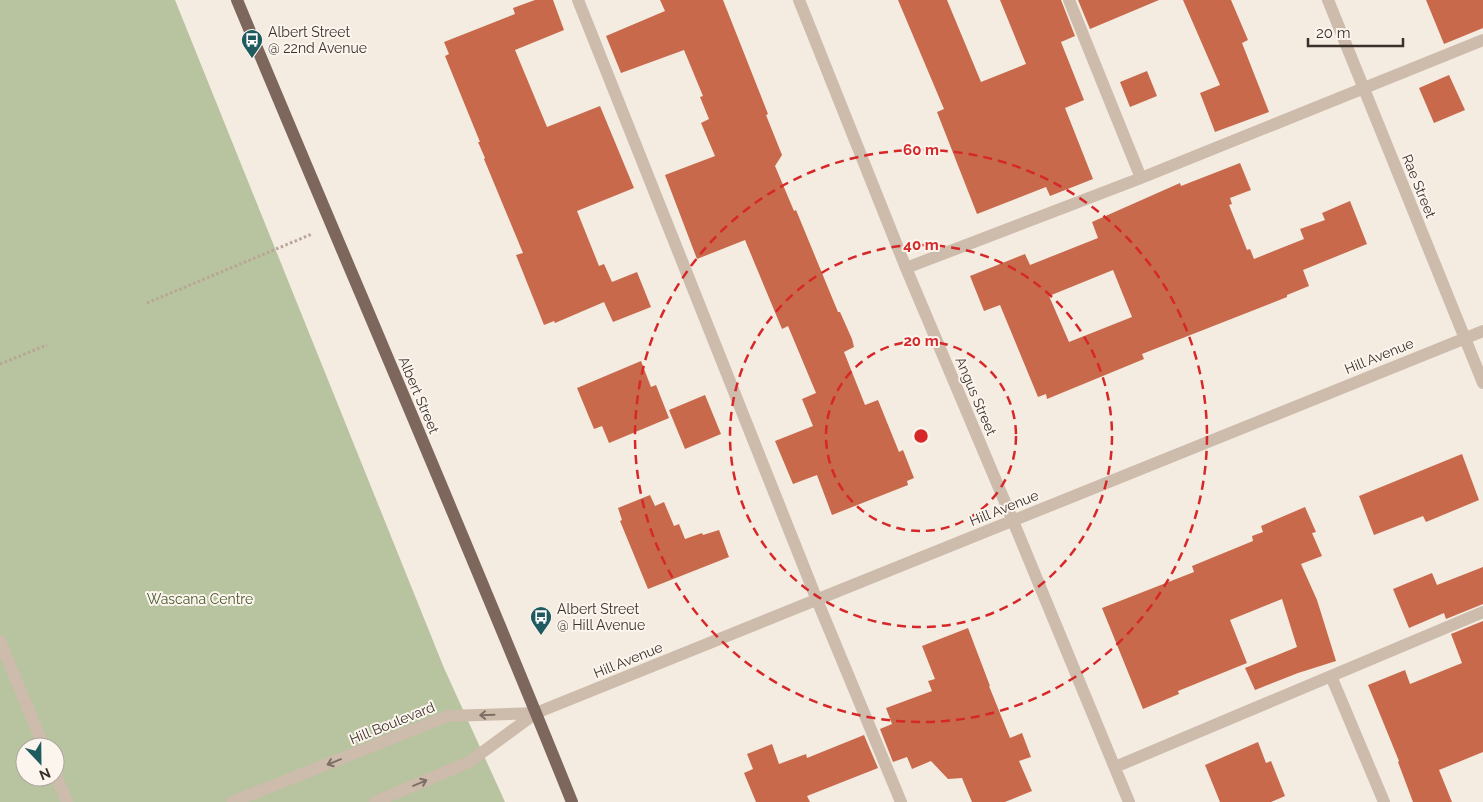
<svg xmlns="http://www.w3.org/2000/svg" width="1483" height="802" font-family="Raleway,sans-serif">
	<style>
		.green { fill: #b8c4a0; fill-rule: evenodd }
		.building { fill: #c8694b; fill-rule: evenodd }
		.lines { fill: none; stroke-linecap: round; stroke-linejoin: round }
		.path { stroke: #b9a596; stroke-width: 3; stroke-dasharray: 2.5 2.5; stroke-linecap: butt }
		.minor { stroke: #cdbbac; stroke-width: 12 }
		.major { stroke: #7d675c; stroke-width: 12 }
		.oneway { stroke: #7d6f65 }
		.ring { fill: none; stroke: #d62828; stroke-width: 2.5; stroke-dasharray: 9 6 }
		.labels { text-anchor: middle; stroke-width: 4; stroke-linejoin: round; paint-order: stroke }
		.poi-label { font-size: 14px; fill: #3b302b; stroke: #fbf5ee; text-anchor: start }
		.street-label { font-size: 14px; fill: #3b302b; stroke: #fbf5ee }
		.park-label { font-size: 14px; fill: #4a5a2e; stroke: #fbf5ee }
		.centre { fill: #d62828; stroke: #fbf5ee; stroke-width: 2.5 }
		.ring-label { font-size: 15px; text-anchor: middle; font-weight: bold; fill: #d62828; stroke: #fbf5ee; stroke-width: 4; stroke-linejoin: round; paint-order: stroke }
	</style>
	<rect width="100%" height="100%" fill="#f4ebe1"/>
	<path class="green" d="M0,0H175L444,668L505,802H0ZM25,747H55V777H25Z"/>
	<path class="building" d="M535,0H553L564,30L515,50L547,127L600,106L634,188L577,211L599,266L604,264L612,282L637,272L651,307L613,322L604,302L555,323L554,321L544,325L516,255L523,253L484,159L485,158L478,142H480L445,56L449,54L444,42L515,14L513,8Z
		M660,0H723L768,114L766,115L782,155L775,166L794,211L796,210L838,312H840L852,339L854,347L844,352L865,405L878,400L899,452L903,450L914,478L907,481L908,485L832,515L817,475L793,484L775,441L813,426L802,399L816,393L788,326L782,329L745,240L697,259L665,175L715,156L701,123L709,119L700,97L703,96L684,50L621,73L606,36L665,11Z
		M898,0H947L981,82L1026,64L1000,0H1061L1075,36L1061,42L1084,100L1065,108L1093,179L1050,196L1046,187L977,214L937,112L944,109Z
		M1078,0H1159L1090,29Z
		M1183,0H1231L1248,40L1242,43L1269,112L1215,132L1200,93L1220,85Z
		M1426,0H1483V28L1444,44Z
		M1147,71L1157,96L1130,107L1120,82Z
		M1449,75L1465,110L1434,123L1419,88Z
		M1240,163L1251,190L1230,198L1232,204L1229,205L1247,250L1250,249L1254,259L1304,239L1300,229L1325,220L1322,213L1350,201L1367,244L1303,270L1309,286L1287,295V297L1142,354L1144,359L1047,399L1046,394L1038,397L1000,305L984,311L970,276L1025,254L1030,265L1098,238L1092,222L1180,183L1181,186ZM1113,270L1132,317L1069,342L1049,296Z
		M641,361L651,387L656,385L669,418L609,443L602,426L594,429L577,388Z
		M705,395L721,434L685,449L669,410Z
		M1462,454L1479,500L1426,522L1423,516L1374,535L1359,496Z
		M650,495L655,506L664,502L674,526L679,524L685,539L702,533L703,535L719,530L729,557L648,589L620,521L622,520L618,508Z
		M1305,507L1316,532L1312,533L1322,556L1301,564L1317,600L1336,661L1298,673L1255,690L1245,668L1297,647L1282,599L1230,620L1247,663L1178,691L1179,694L1143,709L1102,608L1194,572L1192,566L1253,541L1252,536L1263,532L1261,526Z
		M1483,567V604L1446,619L1444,613L1409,628L1393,589L1432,573L1437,585Z
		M1483,621V752L1439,770L1452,802H1413L1398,762L1399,761L1368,685L1405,670L1410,684L1462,663L1451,634Z
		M968,628L990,686H989L1010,738L1022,733L1031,757L1019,761L1032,791L1005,802H972L962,778L948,779L931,761L912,769L907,757L893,762L880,729L892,724L886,708L932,691L928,681L935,679L922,646Z
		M864,735L878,768L807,796L810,802H756L744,773L753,769L747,754L772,744L779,764L806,754L807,758Z
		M1258,742L1266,763L1271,761L1285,796L1271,802H1220L1205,765Z"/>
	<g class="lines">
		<path class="path" d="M147,303L312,234
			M0,364L47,345"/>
		<path class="minor" d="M578,0L817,600L901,802
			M799,0L906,268L1013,521L1129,802
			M1069,0L1141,178
			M1328,0L1483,383
			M906,268L1141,178L1483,40
			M0,641L44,747
			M1331,676L1384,802
			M1115,767L1483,612
			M55,773L67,802
			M232,802L448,716L536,713
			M375,802L469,762L536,713L1483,331"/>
		<path class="major" d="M237,0C348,267 464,533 572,802"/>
	</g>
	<defs><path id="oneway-shaft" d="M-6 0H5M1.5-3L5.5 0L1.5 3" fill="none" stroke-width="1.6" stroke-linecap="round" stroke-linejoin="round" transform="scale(1.25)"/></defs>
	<g class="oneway">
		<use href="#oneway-shaft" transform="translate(487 715) rotate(178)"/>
		<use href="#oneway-shaft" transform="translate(334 762) rotate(158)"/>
		<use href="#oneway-shaft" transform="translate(420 783) rotate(-23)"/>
	</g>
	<g class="ring">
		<circle cx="921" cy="436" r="95"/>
		<circle cx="921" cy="436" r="191"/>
		<circle cx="921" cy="436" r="286"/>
	</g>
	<defs>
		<g id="bus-pin" transform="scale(1.125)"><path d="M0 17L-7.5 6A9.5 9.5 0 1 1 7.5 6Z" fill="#1f5a5e" stroke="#fbf5ee"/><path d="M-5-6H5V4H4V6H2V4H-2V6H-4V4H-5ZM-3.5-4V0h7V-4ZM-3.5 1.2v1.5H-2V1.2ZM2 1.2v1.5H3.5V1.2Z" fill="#fff"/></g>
	</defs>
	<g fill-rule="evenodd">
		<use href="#bus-pin" x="252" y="40"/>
		<use href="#bus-pin" x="541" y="617"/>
	</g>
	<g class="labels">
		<g class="poi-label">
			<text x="268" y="37">Albert Street<tspan x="268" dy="16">@ 22nd Avenue</tspan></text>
			<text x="557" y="614">Albert Street<tspan x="557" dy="16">@ Hill Avenue</tspan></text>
		</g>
		<g class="street-label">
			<text transform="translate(1419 186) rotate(68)" y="5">Rae Street</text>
			<text transform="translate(1379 356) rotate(-22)" y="5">Hill Avenue</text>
			<text transform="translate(419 395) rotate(67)" y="5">Albert Street</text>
			<text transform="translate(976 396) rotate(67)" y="5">Angus Street</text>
			<text transform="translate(1004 508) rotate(-22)" y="5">Hill Avenue</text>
			<text transform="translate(628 660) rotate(-22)" y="5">Hill Avenue</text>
			<text transform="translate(392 723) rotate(-22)" y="5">Hill Boulevard</text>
		</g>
		<g class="park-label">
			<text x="200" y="604">Wascana Centre</text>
		</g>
	</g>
	<circle cx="921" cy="436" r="8" class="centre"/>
	<g class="ring-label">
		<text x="921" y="155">60 m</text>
		<text x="921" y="250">40 m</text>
		<text x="921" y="346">20 m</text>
	</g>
	<g transform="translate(40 762) rotate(158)"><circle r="24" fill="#fbf5ee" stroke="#aea6a0"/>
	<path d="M0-4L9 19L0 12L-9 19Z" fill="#1f5a5e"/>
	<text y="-8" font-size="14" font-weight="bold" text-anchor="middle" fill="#3b302b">N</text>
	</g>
	<path d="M1308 38v8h95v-8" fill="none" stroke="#3b302b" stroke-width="2.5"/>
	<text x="1316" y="38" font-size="15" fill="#3b302b" stroke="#fbf5ee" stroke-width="4" paint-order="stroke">20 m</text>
</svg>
